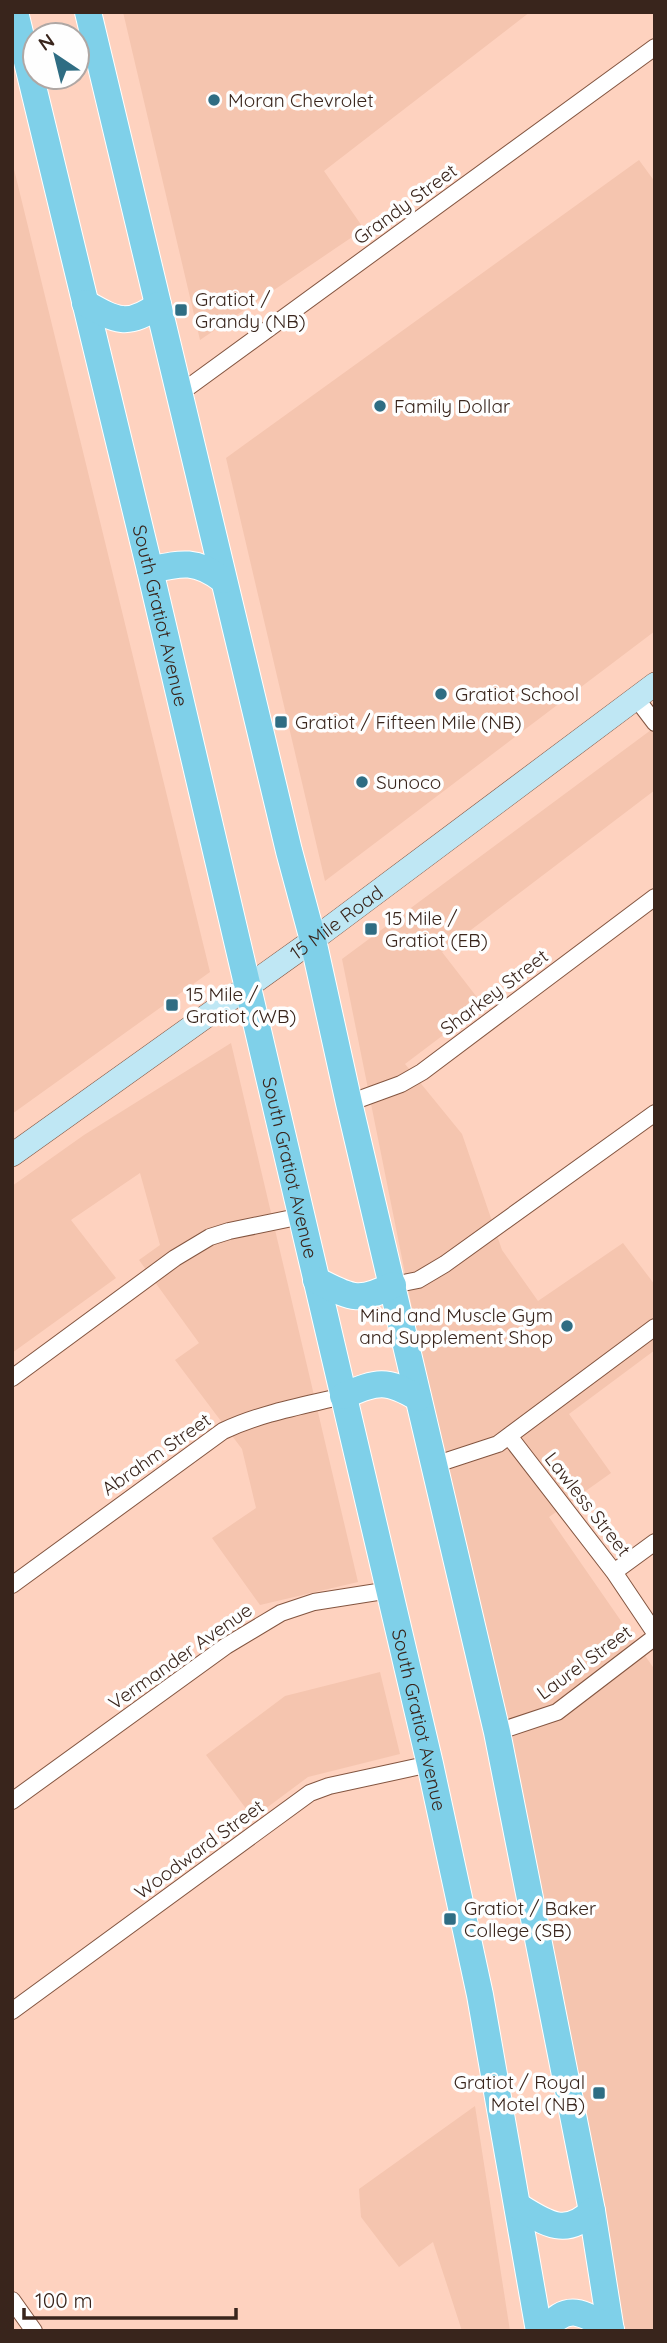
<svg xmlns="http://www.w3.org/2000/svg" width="667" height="2343" font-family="Quicksand,sans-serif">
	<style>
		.built { fill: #f5c5af }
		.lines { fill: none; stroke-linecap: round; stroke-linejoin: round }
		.street-casing { stroke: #835540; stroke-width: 18 }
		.secondary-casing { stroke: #835540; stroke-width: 24 }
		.primary-casing { stroke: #fff; stroke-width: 28 }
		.street { stroke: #fff; stroke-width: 16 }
		.secondary { stroke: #bfe7f4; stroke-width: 23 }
		.primary { stroke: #7fd0e9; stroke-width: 26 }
		.poi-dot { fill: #2f6d83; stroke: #fefefe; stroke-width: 2.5 }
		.labels { text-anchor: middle; stroke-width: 7; stroke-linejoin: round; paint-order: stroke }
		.poi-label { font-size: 19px; fill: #39251c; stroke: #fefefe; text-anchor: start }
		.street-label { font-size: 19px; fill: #39251c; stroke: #fefefe }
	</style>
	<rect width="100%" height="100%" fill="#fed2bf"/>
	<path class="built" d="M123,12H530L324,171L364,229L200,340Z
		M639,160L655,182V631L325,881L226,458Z
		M12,161L210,972L12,1114Z
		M655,727V790L442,952L483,1005L405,1064L462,1134L502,1250L538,1301L623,1243L655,1285V1350L569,1414L611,1473L549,1517L655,1670V2331H617L342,959Z
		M231,1043L358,1582L260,1605L212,1538L256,1508L242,1449L175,1360L199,1343L139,1260L160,1245L140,1173L71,1220L116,1278L12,1353V1186L84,1135Z
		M380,1672L400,1754L308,1777L253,1818L206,1755L285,1696Z
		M475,2106L510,2331H462L433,2242L399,2267L361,2217L359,2189Z"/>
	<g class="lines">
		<g class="street-casing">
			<path id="street" d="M179,394L655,47
				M636,698L655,723
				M349,1103L401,1084L422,1072L655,897
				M393,1285L418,1280L445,1264L655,1113
				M12,1378L175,1258L210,1237L229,1231L302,1216
				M509,1436L614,1572L655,1633
				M434,1465L498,1444L655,1327
				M614,1572L655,1542
				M12,1585L223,1431C261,1413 302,1406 343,1396
				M497,1732L557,1712L655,1637
				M12,1801L226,1646L281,1613L314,1602L390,1590
				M12,2011L310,1793L329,1786L430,1764
				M12,2300L34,2331"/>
		</g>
		<g class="secondary-casing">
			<g id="secondary">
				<path id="s1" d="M12,1155L313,940L655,684"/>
			</g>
		</g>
		<g class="primary-casing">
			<g id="primary">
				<path id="s2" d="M15,12L150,570L430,1764L480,1995L539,2331"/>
				<path d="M88,12L289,851L313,940L349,1103L497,1732L592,2211L611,2331"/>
				<path d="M85,303C115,320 128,328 158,305"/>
				<path d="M150,570C181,563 196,559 223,580"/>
				<path d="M316,1280C350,1297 357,1304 393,1285"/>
				<path d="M343,1396C377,1382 385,1378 418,1398"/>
				<path d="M518,2206C545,2223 566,2238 592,2211"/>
				<path d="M545,2331C567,2300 586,2314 611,2330"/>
			</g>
		</g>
		<use href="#street" class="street"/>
		<use href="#secondary" class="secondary"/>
		<use href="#primary" class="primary"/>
	</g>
	<g class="poi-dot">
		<circle cx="214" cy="100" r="7"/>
		<rect x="174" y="303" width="14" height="14" rx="3.5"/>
		<circle cx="380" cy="406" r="7"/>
		<circle cx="441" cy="694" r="7"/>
		<rect x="274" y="715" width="14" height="14" rx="3.5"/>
		<circle cx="362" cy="782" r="7"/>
		<rect x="364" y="922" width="14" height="14" rx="3.5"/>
		<rect x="165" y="998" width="14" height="14" rx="3.5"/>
		<circle cx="567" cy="1326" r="7"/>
		<rect x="443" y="1912" width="14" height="14" rx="3.5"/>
		<rect x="592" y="2086" width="14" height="14" rx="3.5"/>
	</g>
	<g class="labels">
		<g class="poi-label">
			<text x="228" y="107">Moran Chevrolet</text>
			<text x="195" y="306">Gratiot /<tspan x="195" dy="22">Grandy (NB)</tspan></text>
			<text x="394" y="413">Family Dollar</text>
			<text x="455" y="701">Gratiot School</text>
			<text x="295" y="729">Gratiot / Fifteen Mile (NB)</text>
			<text x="376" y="789">Sunoco</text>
			<text x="385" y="925">15 Mile /<tspan x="385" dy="22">Gratiot (EB)</tspan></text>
			<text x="186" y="1001">15 Mile /<tspan x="186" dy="22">Gratiot (WB)</tspan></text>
			<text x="553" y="1322" text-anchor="end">Mind and Muscle Gym<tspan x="553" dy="22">and Supplement Shop</tspan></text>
			<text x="464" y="1915">Gratiot / Baker<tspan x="464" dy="22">College (SB)</tspan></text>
			<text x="585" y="2089" text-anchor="end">Gratiot / Royal<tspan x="585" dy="22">Motel (NB)</tspan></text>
		</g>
		<g class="street-label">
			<text transform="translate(405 204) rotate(-36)" y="7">Grandy Street</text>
			<text dy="7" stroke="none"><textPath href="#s2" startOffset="621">South Gratiot Avenue</textPath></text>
			<text dy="7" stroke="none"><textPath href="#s1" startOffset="399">15 Mile Road</textPath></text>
			<text transform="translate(494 992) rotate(-37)" y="7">Sharkey Street</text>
			<text dy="7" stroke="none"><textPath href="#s2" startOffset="1188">South Gratiot Avenue</textPath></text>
			<text transform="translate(156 1454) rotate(-35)" y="7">Abrahm Street</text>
			<text transform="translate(588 1504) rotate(52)" y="7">Lawless Street</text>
			<text transform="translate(180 1656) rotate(-35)" y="7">Vermander Avenue</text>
			<text transform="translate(584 1662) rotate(-36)" y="7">Laurel Street</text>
			<text dy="7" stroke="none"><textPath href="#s2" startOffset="1755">South Gratiot Avenue</textPath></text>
			<text transform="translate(199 1849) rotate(-36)" y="7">Woodward Street</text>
		</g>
	</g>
	<rect width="667" height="2343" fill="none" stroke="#39251c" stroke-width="28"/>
	<g transform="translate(56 56) rotate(325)"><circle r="33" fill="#fefefe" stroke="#afa7a4" stroke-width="2"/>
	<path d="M0-5L12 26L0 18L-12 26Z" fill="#2f6d83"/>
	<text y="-10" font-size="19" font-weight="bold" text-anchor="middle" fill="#39251c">N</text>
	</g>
	<path d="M24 2308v10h212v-10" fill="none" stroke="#39251c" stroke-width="3.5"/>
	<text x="35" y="2308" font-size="21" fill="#39251c" stroke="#fefefe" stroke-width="5" paint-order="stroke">100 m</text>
</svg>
